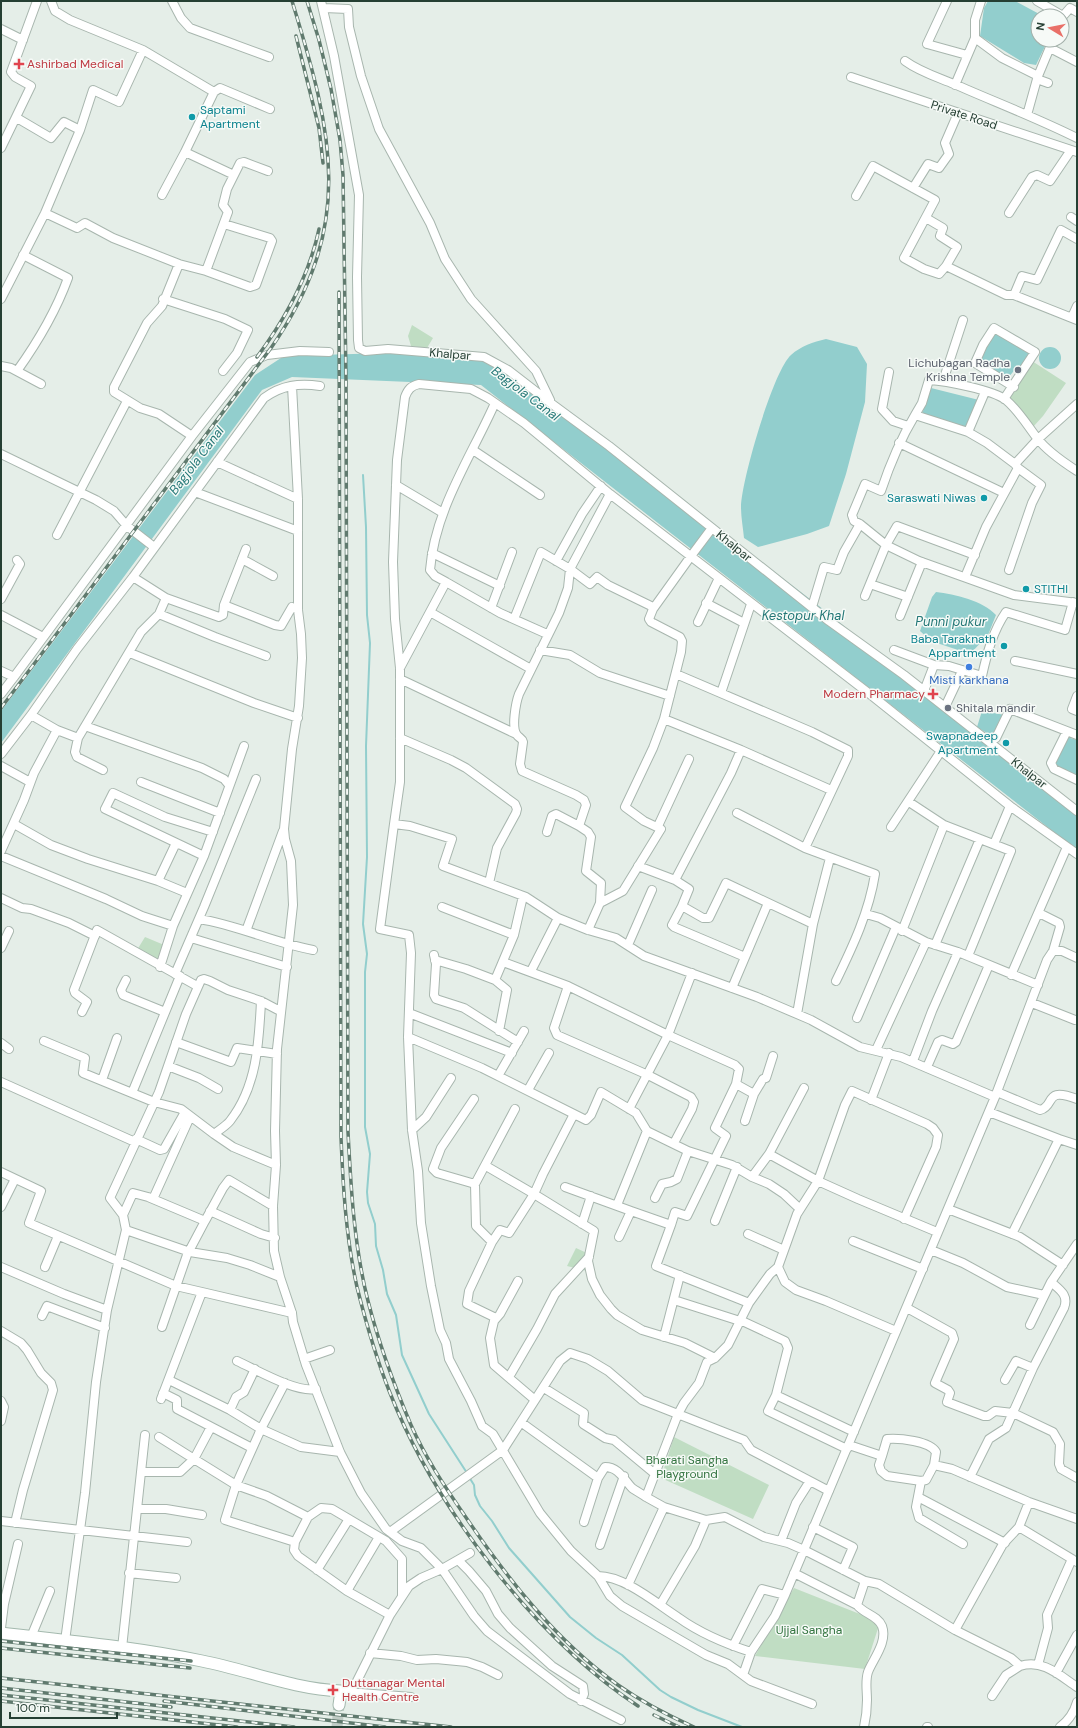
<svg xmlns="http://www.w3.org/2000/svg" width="1078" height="1728" font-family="'DM Sans',sans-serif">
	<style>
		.green { fill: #c0ddc3 }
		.water { fill: #92cecd }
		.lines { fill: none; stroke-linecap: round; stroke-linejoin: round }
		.stream { stroke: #92cecd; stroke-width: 2 }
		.secondary-tunnel { stroke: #bfcbc4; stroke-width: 11; stroke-dasharray: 11 5.5; stroke-linecap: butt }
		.street-casing { stroke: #a8b6ae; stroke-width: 10 }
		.secondary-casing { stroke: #a4b9ae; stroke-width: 13 }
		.street { stroke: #fff; stroke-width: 8 }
		.secondary { stroke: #fff; stroke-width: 11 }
		.rail-casing { stroke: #607a6e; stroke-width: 3.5 }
		.rail { stroke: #f6faf7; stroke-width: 2; stroke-dasharray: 6; stroke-linecap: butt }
		.health-dot { fill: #e0444e; stroke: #f6faf7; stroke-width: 1.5 }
		.culture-dot { fill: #0f9aa8; stroke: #f6faf7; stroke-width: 1.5 }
		.worship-dot { fill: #6b7280; stroke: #f6faf7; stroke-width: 1.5 }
		.shop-dot { fill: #3f7fe0; stroke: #f6faf7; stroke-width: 1.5 }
		.labels { text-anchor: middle; stroke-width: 3; stroke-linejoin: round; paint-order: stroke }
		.health-label { font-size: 12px; fill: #be3a42; stroke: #f6faf7; text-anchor: start }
		.culture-label { font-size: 12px; fill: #0d838f; stroke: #f6faf7; text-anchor: end }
		.street-label { font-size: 12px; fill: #253f33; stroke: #f6faf7 }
		.worship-label { font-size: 12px; fill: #5b616d; stroke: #f6faf7; text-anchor: end }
		.shop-label { font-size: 12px; fill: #366cbe; stroke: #f6faf7 }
		.park-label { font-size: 12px; fill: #32733f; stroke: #f6faf7 }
		.water-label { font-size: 13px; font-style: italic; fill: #237776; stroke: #f6faf7 }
	</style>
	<rect width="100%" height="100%" fill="#e5eee8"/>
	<path class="green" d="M412,325L433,338L427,348L411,346L408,336Z
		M1032,361L1066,383L1043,416L1033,427L1006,398Z
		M145,937L169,947L160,964L137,950Z
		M576,1248L589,1254L587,1271L567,1266Z
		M674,1437L769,1485L753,1519L661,1478Z
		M794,1588L880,1622L865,1669L755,1656Z"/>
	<path class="water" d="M988,1H1015L1043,16H1038V40H1048L1036,65L1024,63L980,36L984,8Z
		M994,331L1033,353L1022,368L1018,366L1007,379L979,362L985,345Z
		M826,339L857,347L867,364L865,402L846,474L829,526L807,534L758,547L744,538C743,528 741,517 741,507C741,482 773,371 791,355C801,346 813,342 826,339Z
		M1039 358a11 11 0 1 1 22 0a11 11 0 1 1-22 0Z
		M457,351L499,361L819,606L1077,812V850L481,385L292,377L262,390L1,743V711L255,375L284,356Z
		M931,388L979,400L967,429L922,414Z
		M936,592C955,594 983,601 996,615L988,635L970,654L931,641L920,631L932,597Z
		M982,711L1005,715L993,737L977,727Z
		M1067,737L1077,740V777L1053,767Z"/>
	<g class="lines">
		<path class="stream" d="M363,475L366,527L367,615L370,643L366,746L367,857L363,924L367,954L365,972V1127L370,1154L367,1192L368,1203L375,1224L376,1246L383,1270L387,1294L396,1315L402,1355L429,1414L467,1473
			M469,1477L474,1485L475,1495L480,1506L492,1521L509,1548L570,1617L596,1638L622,1655L660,1690L671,1697L698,1710L742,1727"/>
		<path class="secondary-tunnel" d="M337,1727L339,1705"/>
		<g class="street-casing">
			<path id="street" d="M51,1L55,11L70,20L143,50L214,92L185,152L234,175
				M172,1L181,18L190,28L269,57
				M321,1L334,56L359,195L357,277L358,340L359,348L365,351L388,349L484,357L508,370L552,404L609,446L829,621L904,675L1077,811
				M947,1L927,44L967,55
				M1037,1L1063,16L1070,8L1077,12
				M324,8L348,9L349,27L361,76L379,129L430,223L445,259L471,299L536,371L550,400
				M1,29L23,40
				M975,38L1002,58L1038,76L1053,40
				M1050,48L1077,62
				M905,61C920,72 937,77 954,84C995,102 1037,118 1077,138
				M1038,76L1037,79L1048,83
				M851,77L1077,152
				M955,85L975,38V20L981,1
				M214,92L220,88L270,109
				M1027,115L1037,79
				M17,118L51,138L64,122L80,130
				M1,148L31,86L15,77L11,72L37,1
				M913,188L928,164L939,168L949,154L945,143L958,113
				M162,195L185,152
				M856,196L873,166L935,200L904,258L924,269L939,274L946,266L957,247L940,236L943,228L926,218
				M45,213L77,228L85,223L113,238L179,264
				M1009,213L1032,177L1037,175L1050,181L1071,150
				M1071,217L1077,221
				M946,266L1006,295H1014L1077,320
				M206,271L228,212L223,205L227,189L240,163L244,162L268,171
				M1014,295L1022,276L1037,280L1061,230L1077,239
				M1,299L45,213L80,130L93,90L119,102L143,50
				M163,299L225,319L248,330L237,353L223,371
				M1072,317L1077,306
				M1,366L11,368L41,384
				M17,371C37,343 56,311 68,278L23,255
				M889,372L882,409L893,421L908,426
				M943,381L963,320
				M292,386L298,499V610L301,634L302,658L299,706L292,749L284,829L285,839L291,861L293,905L277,1049L275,1131L276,1165L273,1206L274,1251L280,1277L292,1313L293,1322L306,1365L340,1452L361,1493L386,1529L402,1541L421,1548L442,1569L421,1578L409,1586L390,1615L356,1683L348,1692L341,1691
				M1004,399L1035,352L994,328L983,345L975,363L1014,387
				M915,415L922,403L929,380C946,381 993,390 1006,400C1019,411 1027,425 1037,438C1047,451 1063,462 1077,471
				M968,432L985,392
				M192,436L159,414L140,408L114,392V387L147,323L162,306L179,264L206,271L250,287L256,285L272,241L270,238L224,224
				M899,443L1004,493
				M473,450L540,495
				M1,454L96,500L114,511L127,526L154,547
				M217,462L298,499
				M396,485L443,513
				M195,492L298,531
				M860,524L886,545L897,526L975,555
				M57,535L127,401
				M432,553L500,586
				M242,559L273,576
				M556,561L582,514L601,486
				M1009,570L1032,503L1041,485L1018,468
				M133,577L166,598L219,617L223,615L224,605L246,549
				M965,577L986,527L1018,468L1015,464L1038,439L1077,404
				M446,582L500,613L547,634
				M870,584L908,597
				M865,596L886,545L919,561L1014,595L1077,603
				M1,599L20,564L17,560
				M706,603L744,623
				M224,605L275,625L281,626L292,607L298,610
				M812,607L824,567L837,570L844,552L860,524L854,521L852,515L865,484L881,491C890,464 900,440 915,415L968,432L987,443L1015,464
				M491,608L512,552
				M653,609L691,556L712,528
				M430,612L531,669
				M159,614L215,637L266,656
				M1,615L43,637
				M900,616L922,562
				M514,619L541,552L570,569L590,584L597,577L608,585L651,606L653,609L649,619L651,622L680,637L682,641L681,652L664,719L653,748L625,807L644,821L661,829L623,891L600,903L588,930
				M698,622L719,578
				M540,650L570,655L600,673L670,696
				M894,650L934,665L949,666L982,676C987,653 993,631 1006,612L1065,630L1073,602
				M130,653L254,703L298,718
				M1015,661L1077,674
				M400,668L446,582L435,576L430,570C435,509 471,457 495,403
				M1,671L14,677L192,436L250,362L267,355L300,351L329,352
				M676,674L812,732L848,750V756L805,848
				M400,679L516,734
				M924,691L934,665
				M721,693L751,604
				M1,694L14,677
				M1077,696L1072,709L1077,711
				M945,707L962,671
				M31,715L57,730L78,738
				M664,719L741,750L831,790
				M85,726L202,768L224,779L229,785
				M1067,731L1051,763L1054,769L1077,780
				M400,738L451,760L466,768L515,804L517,809L516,813L497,848L489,883
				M996,738L1010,709L1077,735
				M1,754L31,715L77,649L133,577L264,398C282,385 299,383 320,386
				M1,766L30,782
				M103,770L77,757L75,752L78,738L141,632L159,614L166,598
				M141,782L220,813
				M909,802L944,825L1011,851L968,956
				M737,813L805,848L875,874C869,912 853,946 836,981
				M14,824L51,845L88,859L158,881
				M394,824L400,782V668L395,619L393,562L397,460L405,397C408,389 411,386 419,384L471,389L488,398L524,423L610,494L871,695L1010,806L1077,854
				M658,826L689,759
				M891,827L941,751
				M547,832L552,816L556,814L579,826
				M176,843L158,881L187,893
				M994,844L1010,806
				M1,851L24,800L34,773L57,730
				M1,856L106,899L142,916L173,926
				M204,856L105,809L113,793L165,817L213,832
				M638,866L675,880L689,889L682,906L703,918H709L726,883L813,924
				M675,880L731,773L741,750
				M1,898L22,908L31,909L69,923L95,936
				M600,903L601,883L586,871L591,837L588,832L579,826L586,805L584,800L576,795L522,771L520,764L523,742C522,738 519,738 517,735C511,728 516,702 519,694L559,613L568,588L570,569L610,494
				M682,906L672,925L674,927L745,957
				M442,907L514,935
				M1039,913L1059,923L1060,927L1053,951
				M866,914L880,918L926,942L958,952L1038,985
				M199,919C238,925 274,943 313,950
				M246,931L283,831
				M902,931L944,825
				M191,938L287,967
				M628,945L652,890
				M935,945L980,839
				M1,948L9,931
				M434,955L436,964L434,995L436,999L464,1008L518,1042
				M435,960L466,969L495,980
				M503,962L568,986L668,1035L735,1065L739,1069L736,1084L715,1128L726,1136L687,1216L675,1212L671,1225
				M160,967L173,926L204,856L244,746
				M531,971L558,918
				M175,974L204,907L256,779
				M1011,975L1067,847
				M126,980L121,990L123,995L165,1012
				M568,986L554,1028L557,1035L648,1075L691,1097L694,1102L692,1109L674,1143
				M732,988L768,903
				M1032,1003L1075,1020
				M82,1012L87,1002L75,993L74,990L97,930L197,986
				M409,1013L512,1053
				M797,1014L813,924L830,858
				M857,1018L896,927
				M499,1031L507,990L495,980L514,935L523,896
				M408,1037L482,1068L586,1120L591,1115L601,1092L636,1113L647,1131L688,1151L732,1165L752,1177L769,1184L784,1194L800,1209
				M44,1041L85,1058L83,1073L154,1102L181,1109L214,1134L233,1147L276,1165
				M176,1042L231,1062L237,1048L277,1054
				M1,1043L9,1049
				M876,1050L926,942
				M913,1061L932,1011L958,952
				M168,1066L199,1078L218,1089
				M927,1067L938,1042L942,1040L953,1044L956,1042L989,965
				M498,1076L524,1031
				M102,1080L117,1038
				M1,1082L135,1142
				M736,1084L754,1094L745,1121
				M528,1090L549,1053
				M997,1092L1040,1110C1056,1106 1043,1086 1077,1099
				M132,1093L180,976
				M754,1094L763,1079L766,1078L773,1056
				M995,1097L901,1057L860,1047L811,1020L757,997L644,956L616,938L588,930L558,918L526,897L443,866L452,839L410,826L394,824L380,929L409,935L411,953L408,1037L412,1130L418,1171L421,1223L431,1286L440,1330L446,1343L449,1359L471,1401L482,1426L493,1434L540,1513L571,1551L598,1576C625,1576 657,1604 679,1618C700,1633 726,1644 751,1652L775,1616L785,1595L995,1097L1047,960L1053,951H1062L1077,958
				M474,1099L441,1148L433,1169L437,1173L475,1184L476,1226L492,1242L469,1291L467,1304L496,1318
				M871,1100L889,1053
				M629,1109L668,1035L692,973
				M989,1112L1059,1139L1012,1234
				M574,1114L543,1174L534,1194L594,1231L588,1261L592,1279L600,1295L611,1309L617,1315L642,1330L685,1343L715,1358
				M412,1130L426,1117L451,1078
				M214,1134C219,1130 226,1126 230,1121C257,1087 259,1042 261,1001
				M136,1139L160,1150L164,1149L185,1112
				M1059,1139L1077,1145
				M769,1154L818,1181L858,1199L937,1232
				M486,1166L534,1194L509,1233L500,1230L492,1242
				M1,1172L41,1191L29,1223L176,1286L202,1292
				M752,1177L769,1154L804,1088
				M475,1184L515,1109
				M565,1187L631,1211L619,1237
				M655,1198L662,1184L671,1182L677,1179L688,1151
				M153,1199L190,1117
				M617,1205L647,1131
				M1,1207L15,1179
				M948,1209L1020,1237L1063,1265
				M210,1211L261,1234L275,1238
				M631,1211L671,1225L656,1266L749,1303
				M123,1215L133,1193L148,1197L205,1221L187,1255L162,1327
				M205,1221L223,1188L229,1180L273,1206
				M715,1221L737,1167
				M582,1224L591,1196
				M126,1230L190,1252L227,1258L250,1265L280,1277
				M748,1234L784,1250
				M853,1241L923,1269
				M931,1250L963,1263L1007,1287L1044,1295
				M1,1267L64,1294L107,1310
				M45,1267L58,1236
				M778,1267L785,1282L796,1290L826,1301L896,1331
				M518,1281L500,1314L494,1321L490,1338L494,1365L535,1400
				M674,1300L740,1321
				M907,1308L952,1333L954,1339L935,1383L948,1390L950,1393L947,1402L984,1416H988L995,1411L1013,1413L1053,1432L1060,1444L1059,1464L1061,1469L1077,1478
				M42,1316L47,1306L105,1328
				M740,1320L785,1341L788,1348L776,1395L854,1432
				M1030,1325L1051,1282
				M1,1331L21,1343L27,1350L41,1373L51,1383L53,1390L23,1490L15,1523
				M664,1337L680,1275
				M304,1359L330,1350
				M237,1361C257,1370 296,1393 316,1389
				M509,1377L537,1329L555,1294L589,1257
				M1005,1380L1016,1361L1033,1368
				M285,1383L261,1429L301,1447L340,1452
				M544,1388L584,1413L583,1424L605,1438L614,1440L655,1474
				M163,1393L177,1400V1409L252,1448
				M776,1395L768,1411L847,1449
				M161,1399L202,1292L292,1313
				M1,1401L4,1407L1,1421
				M230,1410L236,1397L244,1392L255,1369
				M522,1423L598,1478L605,1467C619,1467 624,1480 632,1488C636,1491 642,1494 646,1497
				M159,1437L194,1459L211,1427
				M849,1445L882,1456L879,1465L881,1471L887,1476L921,1481L926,1480L934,1465L952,1469L1029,1502L1077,1519
				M882,1456L887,1439C899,1438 930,1441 936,1452L934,1465
				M142,1472H180L194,1459L236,1485L261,1429L230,1410L169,1380
				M970,1477L989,1439L1006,1428L1033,1368L1064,1308C1069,1295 1060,1290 1051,1282L1077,1244
				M921,1481L916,1507L919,1518L963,1544
				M918,1497L1005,1543
				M1029,1502L1019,1527L1003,1544L955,1630L1011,1658L1020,1666C1043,1659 1059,1675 1077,1687
				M137,1509H166L202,1515
				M706,1520L725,1517L764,1537L788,1543L804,1550L865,1581L879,1584L955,1630
				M1,1521L187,1542
				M584,1522L598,1478
				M813,1527L853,1547L843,1570
				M1019,1527L1077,1562
				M390,1532L503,1450L560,1361L570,1353L588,1359L608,1371L642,1400L744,1440L751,1450L829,1491
				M781,1541L796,1503L810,1481
				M295,1542L225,1520L236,1485L267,1496L308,1517
				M600,1545L624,1476
				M470,1553L442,1569L474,1616L487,1631L570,1694L621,1720
				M458,1560L469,1571L486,1591L498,1614L510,1628L552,1666L583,1686L584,1694L581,1701
				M317,1570L349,1519
				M129,1573L176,1578
				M794,1573L857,1605
				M598,1576L610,1596L622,1606L706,1655L728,1664L751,1681L812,1704
				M628,1585L664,1507L646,1497L678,1414L684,1403L699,1383L707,1362L715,1358L728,1345L749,1303L770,1274L778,1267L797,1214L818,1181L845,1105L852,1091L927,1124L933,1128L938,1135L936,1147L904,1219
				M347,1591L379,1537
				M660,1605L695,1546L706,1520L664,1507
				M390,1615L347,1591L298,1556L294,1550L295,1542L308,1517L321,1508L332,1509L386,1541L402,1559V1596
				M1,1628L4,1604L18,1544
				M31,1637L50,1591
				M65,1641L85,1493L96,1382L107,1310L126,1230L123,1215L110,1198L159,1092L186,1014L201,980L204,979L210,981L228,990L261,1001L280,1011
				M733,1646L762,1589L785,1595
				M122,1648L145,1435
				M370,1653L401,1656L417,1660L436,1659L467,1662L482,1667L498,1675
				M1038,1665L1048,1628L1047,1615L1072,1559
				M1056,1673L1077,1635
				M743,1675L751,1652
				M348,1692L411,1697
				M992,1696L1006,1675L1020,1666
				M864,1727C866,1718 867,1709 867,1700C867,1690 865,1681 868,1672C873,1659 888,1642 882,1626C877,1615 864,1614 857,1605L865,1581
				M927,1727H928
				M1060,1727C1069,1720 1074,1713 1077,1702"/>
		</g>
		<g class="secondary-casing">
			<path id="secondary" d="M1,1633C68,1641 136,1647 202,1661C248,1670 293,1689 341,1691L339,1705"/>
		</g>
		<use href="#street" class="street"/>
		<use href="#secondary" class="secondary"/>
		<g class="rail-casing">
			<path id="rail" d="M307,1L319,40L331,89L340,140L343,175L346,380L348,1132C351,1189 354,1246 368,1301C379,1344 394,1385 411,1425C425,1457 445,1487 465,1516C507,1578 556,1641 618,1685C642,1702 667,1715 694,1727
				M296,36L319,128L323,163
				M339,292L341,1137C343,1187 346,1238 357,1287C366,1323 376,1358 390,1393C435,1507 535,1638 638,1706
				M257,357C286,318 309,276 319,229
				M1,708L271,348C356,226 333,134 292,1
				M1,1641L191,1661
				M1,1648L190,1668
				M1,1678L451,1727
				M1,1688L171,1707
				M1,1695L294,1727
				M1,1701L237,1727
				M164,1701L385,1727
				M654,1715L679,1727"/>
		</g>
		<use href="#rail" class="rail"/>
	</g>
	<g class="health-dot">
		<path d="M17 58h4v4h4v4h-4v4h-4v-4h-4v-4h4z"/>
		<path d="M931 688h4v4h4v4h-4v4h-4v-4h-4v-4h4z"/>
		<path d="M331 1684h4v4h4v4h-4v4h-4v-4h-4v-4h4z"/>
	</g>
	<g class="culture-dot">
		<circle cx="192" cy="117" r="4"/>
		<circle cx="984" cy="498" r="4"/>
		<circle cx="1026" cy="589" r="4"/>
		<circle cx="1004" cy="646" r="4"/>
		<circle cx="1006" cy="743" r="4"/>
	</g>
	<g class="worship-dot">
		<circle cx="1018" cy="370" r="4"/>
		<circle cx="948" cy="708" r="4"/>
	</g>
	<circle class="shop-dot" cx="969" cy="667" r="4"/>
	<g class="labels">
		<g class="health-label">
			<text x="27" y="68">Ashirbad Medical</text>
			<text x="925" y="698" text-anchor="end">Modern Pharmacy</text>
			<text x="342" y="1687">Duttanagar Mental<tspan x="342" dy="14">Health Centre</tspan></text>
		</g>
		<g class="culture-label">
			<text x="200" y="114" text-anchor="start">Saptami<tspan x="200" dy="14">Apartment</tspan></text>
			<text x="976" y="502">Saraswati Niwas</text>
			<text x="1034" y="593" text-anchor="start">STITHI</text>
			<text x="996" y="643">Baba Taraknath<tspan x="996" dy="14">Appartment</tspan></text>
			<text x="998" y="740">Swapnadeep<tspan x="998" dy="14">Apartment</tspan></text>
		</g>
		<g class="street-label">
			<text transform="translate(964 115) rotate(18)" y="4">Private Road</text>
			<text transform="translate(450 354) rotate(5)" y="4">Khalpar</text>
			<text transform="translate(734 546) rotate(39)" y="4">Khalpar</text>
			<text transform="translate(1029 773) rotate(38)" y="4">Khalpar</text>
		</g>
		<g class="worship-label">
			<text x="1010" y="367">Lichubagan Radha<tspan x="1010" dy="14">Krishna Temple</tspan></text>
			<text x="956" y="712" text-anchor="start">Shitala mandir</text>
		</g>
		<g class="shop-label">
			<text x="969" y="684">Misti karkhana</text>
		</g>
		<g class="park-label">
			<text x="687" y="1464">Bharati Sangha<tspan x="687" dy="14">Playground</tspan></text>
			<text x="809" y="1634">Ujjal Sangha</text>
		</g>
		<g class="water-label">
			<text transform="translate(526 393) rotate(37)" y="5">Bagjola Canal</text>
			<text transform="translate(196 460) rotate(-53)" y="5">Bagjola Canal</text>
			<text x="803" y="620">Kestopur Khal</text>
			<text x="951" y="626">Punni pukur</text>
		</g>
	</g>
	<rect width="1078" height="1728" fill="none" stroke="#253f33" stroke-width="4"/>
	<g transform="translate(1050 28) rotate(280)"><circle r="19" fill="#f6faf7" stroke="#a2afa9"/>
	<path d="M0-3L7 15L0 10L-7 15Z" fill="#e97068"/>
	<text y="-6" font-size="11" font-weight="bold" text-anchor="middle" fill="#253f33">N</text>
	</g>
	<path d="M10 1712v6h107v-6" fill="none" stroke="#253f33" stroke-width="2"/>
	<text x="16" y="1712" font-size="12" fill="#253f33" stroke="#f6faf7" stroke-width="3" paint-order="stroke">100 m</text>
</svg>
